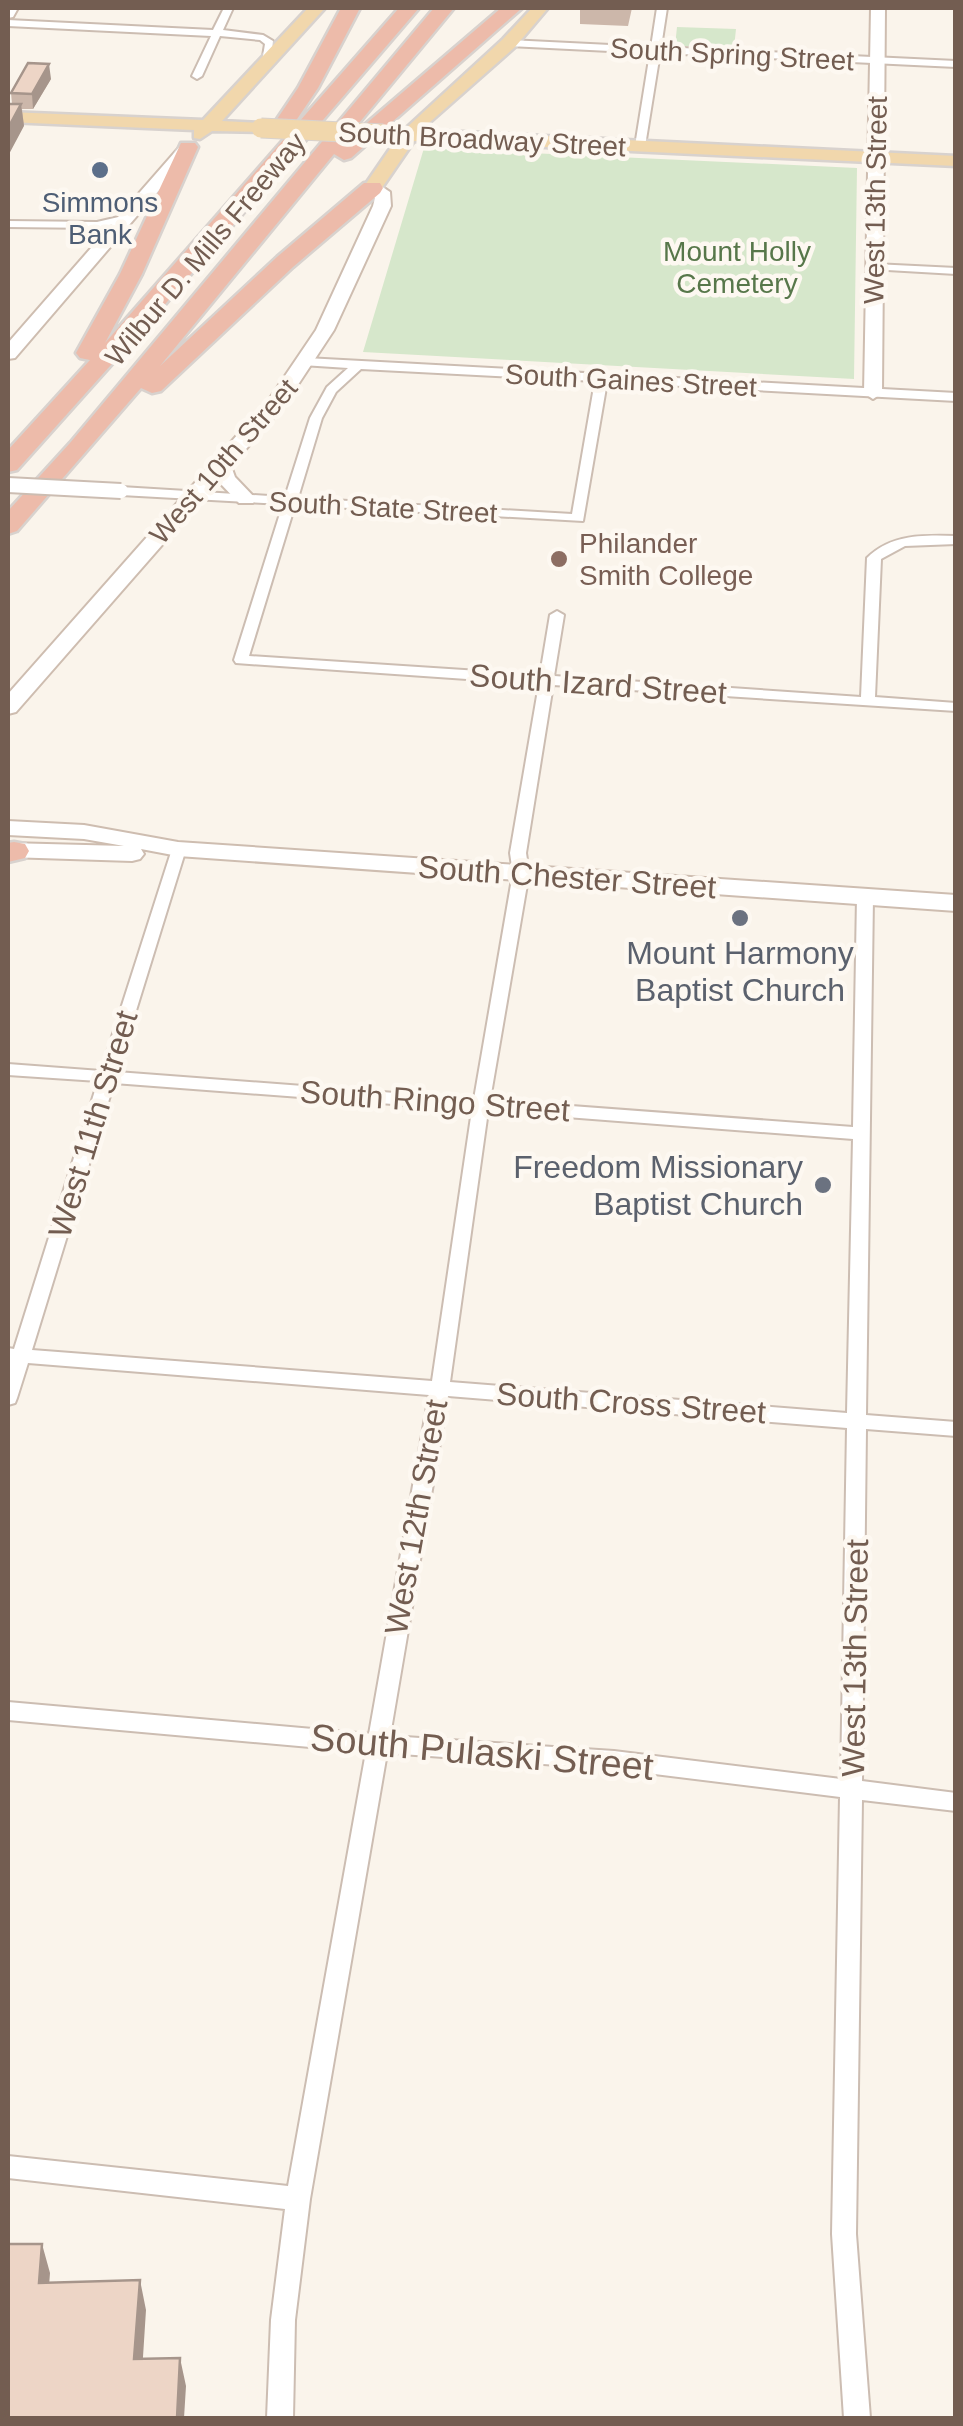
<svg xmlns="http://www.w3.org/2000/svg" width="963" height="2426" font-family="Arial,sans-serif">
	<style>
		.green { fill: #d6e7cb }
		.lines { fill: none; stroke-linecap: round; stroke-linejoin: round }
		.street-casing { stroke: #ccbdb2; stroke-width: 4 }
		.secondary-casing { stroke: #cebdb0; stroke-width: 4 }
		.primary-casing { stroke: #d8d2ce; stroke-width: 5 }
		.highway-casing { stroke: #d8d2ce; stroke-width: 5 }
		.street { fill: #fff; fill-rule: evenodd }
		.secondary { fill: #fff; fill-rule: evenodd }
		.primary { fill: #f1d7ac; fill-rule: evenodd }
		.highway { fill: #edbbaa; fill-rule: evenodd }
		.street-bridge-casing { stroke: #ccbdb2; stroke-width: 18; stroke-linecap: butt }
		.primary-bridge-casing { stroke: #d8d2ce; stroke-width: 21; stroke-linecap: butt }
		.street-bridge { stroke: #fff; stroke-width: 14 }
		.primary-bridge { stroke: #f1d7ac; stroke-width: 19 }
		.wall { fill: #ccb7aa }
		.shaded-wall { fill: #a6958b }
		.building { fill: #edd5c6; stroke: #a6958b; stroke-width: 2.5 }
		.service-dot { fill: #5c6f8a; stroke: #fdf8f1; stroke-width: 4 }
		.education-dot { fill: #8d6e63; stroke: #fdf8f1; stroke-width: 4 }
		.worship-dot { fill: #6b7280; stroke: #fdf8f1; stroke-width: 4 }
		.labels { text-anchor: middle; stroke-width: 9; stroke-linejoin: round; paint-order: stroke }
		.far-street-label { font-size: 28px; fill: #735d51; stroke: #fdf8f1 }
		.far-service-label { font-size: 28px; fill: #4e5e75; stroke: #fdf8f1 }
		.far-park-label { font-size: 28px; fill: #57774a; stroke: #fdf8f1 }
		.far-education-label { font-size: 28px; fill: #785e54; stroke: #fdf8f1; text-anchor: start }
		.street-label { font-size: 32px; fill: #735d51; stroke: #fdf8f1 }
		.worship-label { font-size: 32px; fill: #5b616d; stroke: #fdf8f1 }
		.near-street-label { font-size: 38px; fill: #735d51; stroke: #fdf8f1 }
	</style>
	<rect width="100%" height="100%" fill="#faf4eb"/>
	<path class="green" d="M677,27L736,29L734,48L675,46Z
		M424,148L857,168L854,379L363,352Z"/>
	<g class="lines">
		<g class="street-casing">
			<path id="street" d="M224,8H233L223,30L263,35L273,41L270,64L262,62L265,44L260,40L220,36L202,76L197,79L192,76L211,36L8,26V20L213,30Z
				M657,8H667L661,47L956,61V67L660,53L645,146L640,149L635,146L650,53L509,46L504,43L509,40L651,47Z
				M127,215L132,218L131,220L97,228L8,227V221L97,222Z
				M874,264L956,268V274L870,269L868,267Z
				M306,358L956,393V401L607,382L583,521L295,505L249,656L540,675L550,615L557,611L564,615L554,676L861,697L867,558C891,534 924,535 956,536V544L905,546L881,559L875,697L956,703V711L553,685L526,853L529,873L490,1100L853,1127L857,897L865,892L873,897L866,1415L956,1422V1436L866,1429L862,1781L956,1793V1811L862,1800L856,2234L870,2418H844L832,2234L840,1797L614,1769L387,1753L310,2199L295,2320L293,2418H267L271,2320L285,2209L8,2178V2156L288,2186L366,1752L8,1720V1702L369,1734L429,1395L28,1363L17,1398L15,1403L8,1405L10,1362H8V1348L14,1349L98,1081L8,1075V1064L101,1071L173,846H183L186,849L117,1072L474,1099L513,873L510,853L539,684L236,663L234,660L283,504L121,495L115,491L121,487L285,497L310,418L327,387L348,368L302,365L300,362ZM361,369L595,381L572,514L298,498L322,418L336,392ZM114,1083L472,1110L432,1381L32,1350ZM488,1111L853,1139L847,1413L450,1382ZM448,1396L847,1428L841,1779L614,1751L390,1736Z"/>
		</g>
		<g class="secondary-casing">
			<path id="secondary" d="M8,8H18L13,17L8,18Z
				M871,8H885L882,393L873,399L864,393Z
				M182,144L196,147L15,358L8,359V343Z
				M366,184H378L390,192L391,206L334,330L284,406L231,466L235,477L256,499L253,503H239L218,481L16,712L8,714V694L270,398L316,330L373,206L375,198L364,188Z
				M8,821L84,825L178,842L956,895V911L178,856L141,849L144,854L140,859L132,861L8,857V843L124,846L84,839L8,835Z"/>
		</g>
		<g class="primary-casing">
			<path id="primary" d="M308,8H325L222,121L261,123L270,128L267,132L212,131L200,139L194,138V130L8,122V112L203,120Z
				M532,8H548L515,47L421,130L956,156V166L414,141L379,192H365L363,188L396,140L377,138V130H404L503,39Z"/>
		</g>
		<g class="highway-casing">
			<path id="highway" d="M341,8H360L318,88L291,128L288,132H274L271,128L298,88Z
				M399,8H419L161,309L17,470L8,472V450L90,360L80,358L76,353L120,274L181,143H195L198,147L142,274L105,343Z
				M434,8H454L340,146L501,8H522L351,158L344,160L334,154L160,366L277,257L364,183H380L383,188L380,193L293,267L161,391L152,393L141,388L17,531L8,534V511L70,443Z
				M14,842L25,844L29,851L25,858L8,862V843Z"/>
		</g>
		<use href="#street" class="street"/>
		<use href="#secondary" class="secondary"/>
		<use href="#primary" class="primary"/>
		<use href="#highway" class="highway"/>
		<g class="street-bridge-casing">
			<path id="street-bridge" d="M8,485L121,491"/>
		</g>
		<g class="primary-bridge-casing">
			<path id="primary-bridge" d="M261,128L383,134"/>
		</g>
		<use href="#street-bridge" class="street-bridge"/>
		<use href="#primary-bridge" class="primary-bridge"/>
	</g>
	<path class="wall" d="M580,8H632L628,26L580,24Z
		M51,79L33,109H22L24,126L12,104L11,93Z"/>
	<path class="shaded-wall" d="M49,64L51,79L33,109L32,94Z
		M21,104L24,126L8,156V128Z
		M42,2244L50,2273L47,2312L39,2283Z
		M140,2280L146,2310L141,2388L134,2359Z
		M180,2358L186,2386L184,2418H177Z"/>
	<path class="building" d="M28,63L49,64L32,94L11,93Z
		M8,104H21L8,128Z
		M8,2244H42L39,2283L140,2280L134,2359L180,2358L177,2418H8Z"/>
	<circle class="service-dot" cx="100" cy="170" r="10"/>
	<circle class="education-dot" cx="559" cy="559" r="10"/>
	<g class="worship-dot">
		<circle cx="740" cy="918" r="10"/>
		<circle cx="823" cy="1185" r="10"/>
	</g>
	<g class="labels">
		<g class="far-street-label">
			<text transform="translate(732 54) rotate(3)" y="10">South Spring Street</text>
			<text transform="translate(482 139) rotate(3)" y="10">South Broadway Street</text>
			<text transform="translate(875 200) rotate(-89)" y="10">West 13th Street</text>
			<text transform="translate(205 249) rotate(-50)" y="10">Wilbur D. Mills Freeway</text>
			<text transform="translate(631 380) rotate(3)" y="10">South Gaines Street</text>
			<text transform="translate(223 461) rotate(-49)" y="10">West 10th Street</text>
			<text transform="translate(383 507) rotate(3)" y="10">South State Street</text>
		</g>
		<g class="far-service-label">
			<text x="100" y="212">Simmons<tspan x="100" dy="32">Bank</tspan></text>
		</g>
		<g class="far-park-label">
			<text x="737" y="261">Mount Holly<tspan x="737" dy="32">Cemetery</tspan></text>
		</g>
		<g class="far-education-label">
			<text x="579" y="553">Philander<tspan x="579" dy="32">Smith College</tspan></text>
		</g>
		<g class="street-label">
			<text transform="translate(598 684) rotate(4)" y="11">South Izard Street</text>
			<text transform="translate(567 877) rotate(4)" y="11">South Chester Street</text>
			<text transform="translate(435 1101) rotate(4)" y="11">South Ringo Street</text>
			<text transform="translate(93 1124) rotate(-73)" y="11">West 11th Street</text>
			<text transform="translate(631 1403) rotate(4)" y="11">South Cross Street</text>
			<text transform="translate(416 1517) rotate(-80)" y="11">West 12th Street</text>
			<text transform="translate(855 1658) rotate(-89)" y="11">West 13th Street</text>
		</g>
		<g class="worship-label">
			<text x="740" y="964">Mount Harmony<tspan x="740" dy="37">Baptist Church</tspan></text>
			<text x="803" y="1178" text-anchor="end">Freedom Missionary<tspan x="803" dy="37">Baptist Church</tspan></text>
		</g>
		<g class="near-street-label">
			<text transform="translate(482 1752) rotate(5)" y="13">South Pulaski Street</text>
		</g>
	</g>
	<rect width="963" height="2426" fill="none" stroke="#735d51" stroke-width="20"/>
</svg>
